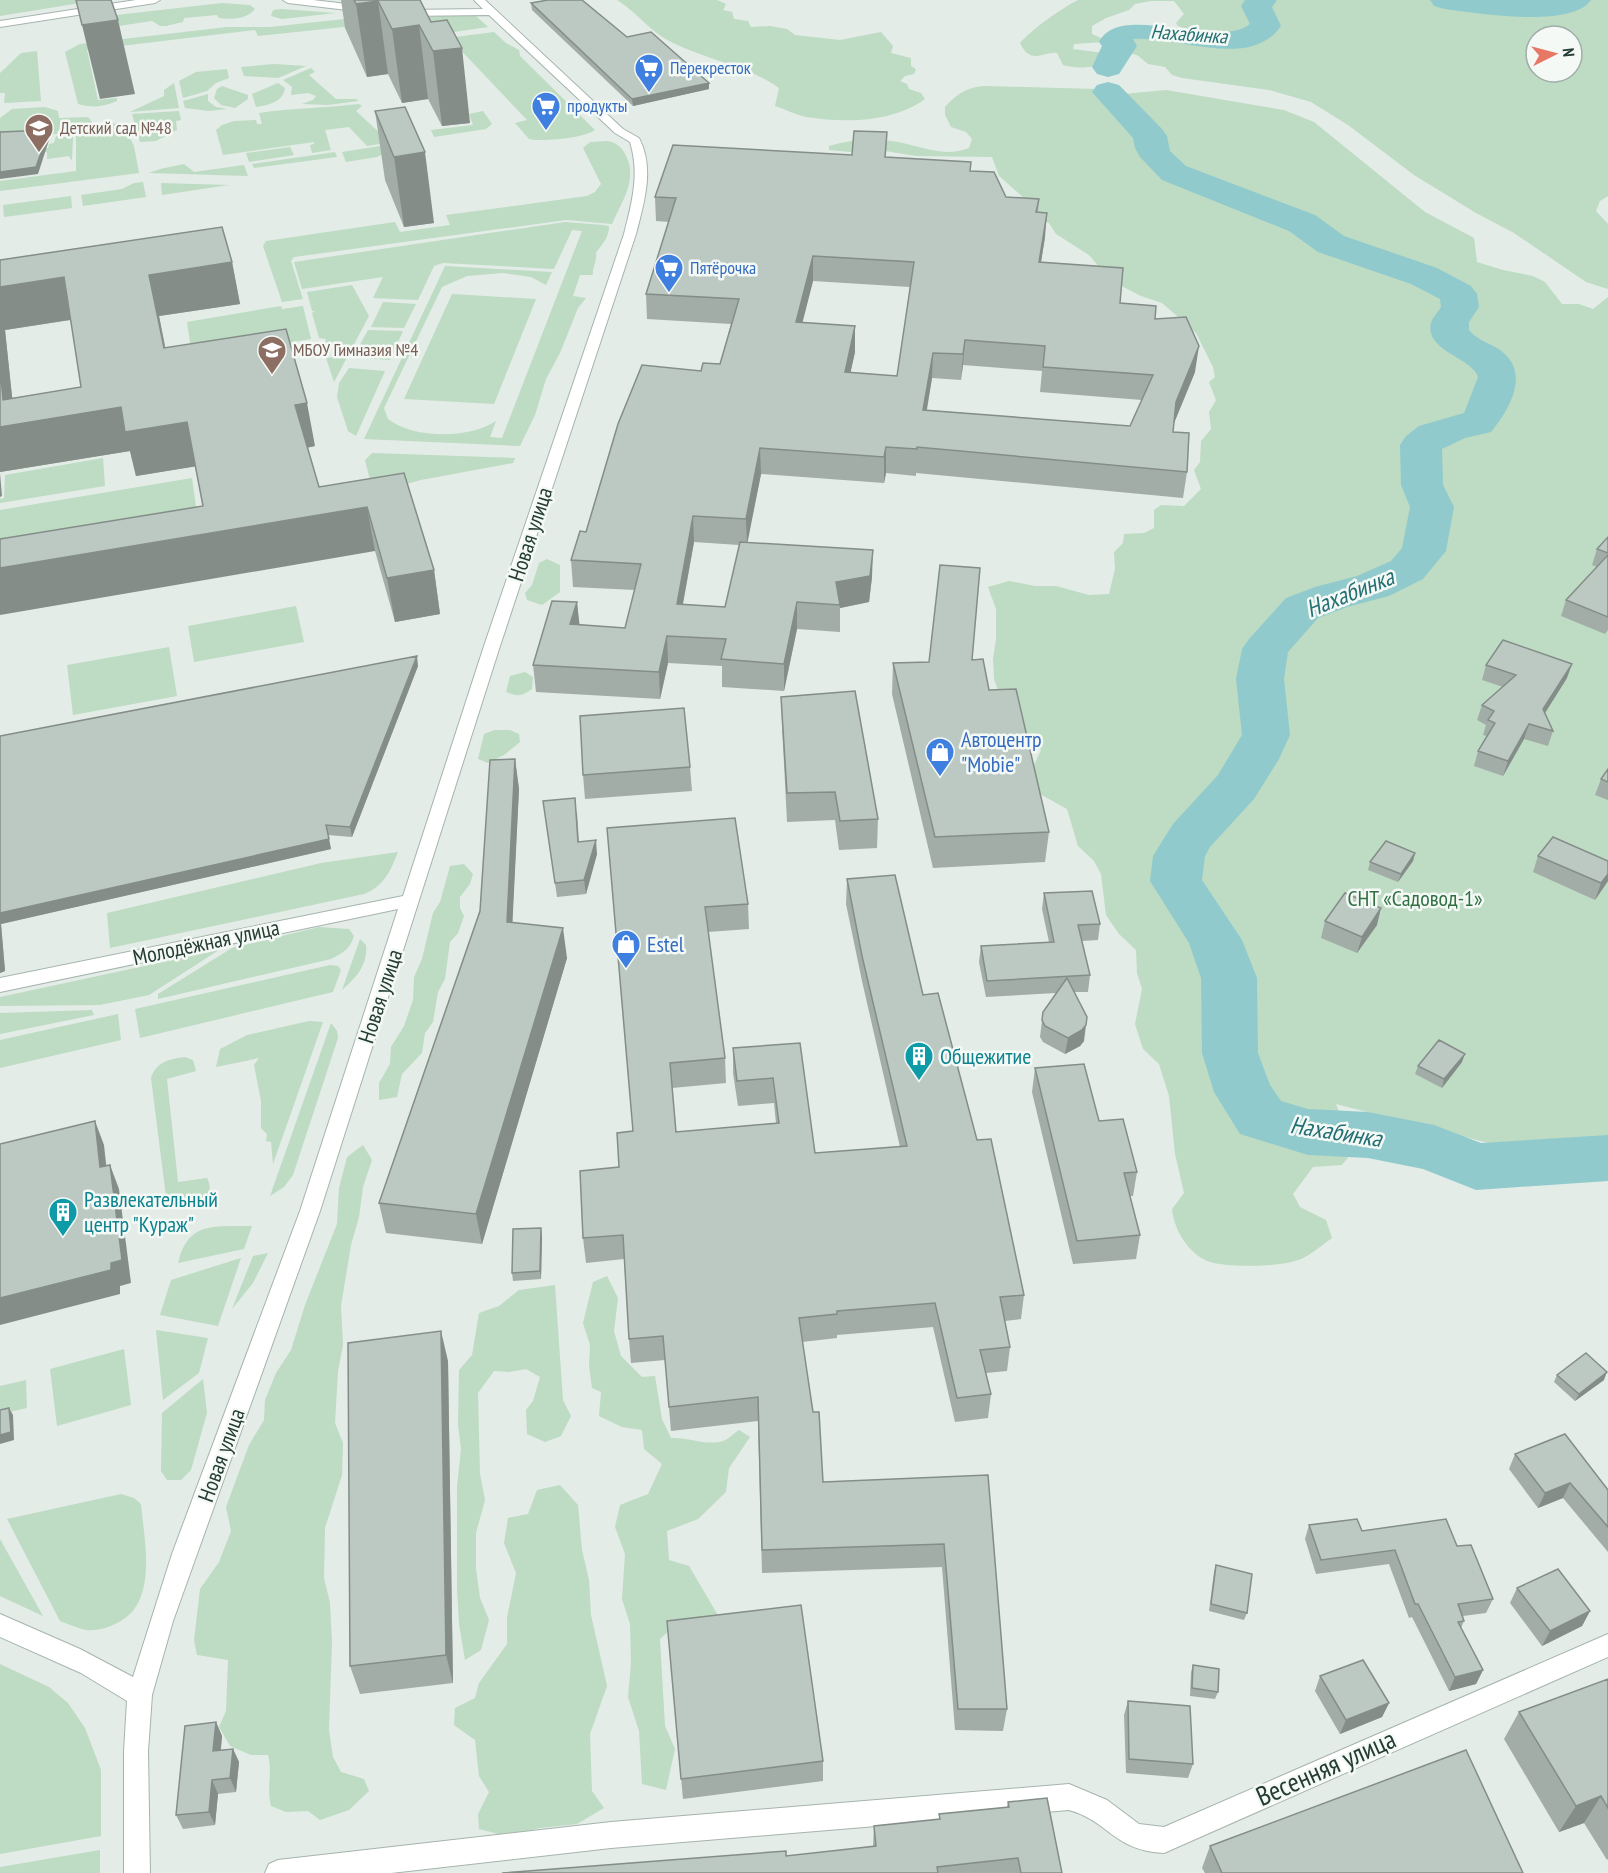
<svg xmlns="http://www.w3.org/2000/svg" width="1608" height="1873" font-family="'PT Sans Narrow',sans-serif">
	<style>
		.green { fill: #bedbc3; fill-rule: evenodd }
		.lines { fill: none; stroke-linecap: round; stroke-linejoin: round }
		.river { fill: #90cacd; fill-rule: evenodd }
		.minor-casing { stroke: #a6b4ad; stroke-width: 2 }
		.minor { fill: #fff; fill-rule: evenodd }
		.wall { fill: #a2ada8; fill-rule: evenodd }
		.shaded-wall { fill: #848d88 }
		.building { fill: #bcc9c3; stroke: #848d88; stroke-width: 1.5; fill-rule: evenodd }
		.labels { text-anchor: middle; stroke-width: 5; stroke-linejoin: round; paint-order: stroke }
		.far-shop-label { font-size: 18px; fill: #366cbe; stroke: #f4f9f6; text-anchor: start }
		.far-education-label { font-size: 18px; fill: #785e54; stroke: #f4f9f6; text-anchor: start }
		.far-water-label { font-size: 20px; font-style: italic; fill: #236f73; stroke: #f4f9f6 }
		.street-label { font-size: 22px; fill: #243c33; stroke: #f4f9f6 }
		.shop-label { font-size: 22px; fill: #366cbe; stroke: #f4f9f6; text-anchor: start }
		.park-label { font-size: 22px; fill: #317043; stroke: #f4f9f6 }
		.culture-label { font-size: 22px; fill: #0d838f; stroke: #f4f9f6; text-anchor: start }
		.water-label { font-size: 24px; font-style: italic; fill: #236f73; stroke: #f4f9f6 }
		.near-street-label { font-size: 27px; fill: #243c33; stroke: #f4f9f6 }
	</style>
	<rect width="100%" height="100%" fill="#e3ece7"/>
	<path class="green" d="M0,0H99L0,16Z
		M617,0H717L726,4L723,10L732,12L734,19L748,21L751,27L770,26L787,29L795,35L840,40L881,32L893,46L891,53L911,58V66L916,69L914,74L905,76L900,81L907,84L909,89L921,93L925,99C892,123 844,123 806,117C796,115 785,109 775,106L779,88C748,66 708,60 673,43C650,32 638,13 617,0Z
		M1078,0H1608V196L1600,201L1596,211L1608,224V289L1586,282L1514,233L1476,213L1414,175L1348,125L1311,102L1269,90L1182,78L1172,75L1165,67L1148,64L1137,55L1111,48L1109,43L1125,36L1210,37L1178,26L1176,23L1184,14L1174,1H1151L1135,4L1129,10L1106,18L1092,26V34L1103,39L1104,42L1074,44L1073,49L1103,53L1107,59C1097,69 1077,69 1063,65L1057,53C1044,51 1031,66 1020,43C1032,29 1062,8 1078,0ZM1536,36H1572V72H1536Z
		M222,3L250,5L255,9C247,19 232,20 219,18L217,15L184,18L183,22L166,26H160L152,21L112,27L99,17Z
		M282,9L336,13L282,19L271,16L273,10Z
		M463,15L476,16L488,27L454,32L446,24L430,27L421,17Z
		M372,16L382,23L258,36L255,30L87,50L98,100L117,98V101C104,107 91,108 78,104L65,52L80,44L227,27H270Z
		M494,32L506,43L519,50L520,56L595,130C584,138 542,142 529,139L515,123L527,120L453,42L432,40Z
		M37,51L41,101L4,103L5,93H0V73L21,53Z
		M274,64L306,66L278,78L244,76L241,67Z
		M311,68L315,72L309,75L336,99H356L358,101L328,105L302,104L313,100L316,96L308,93L291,95L292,87L283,80Z
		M227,69L229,78L216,83L207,91L183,98L179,81L196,72Z
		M174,83L179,108L130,112L164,96V90Z
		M278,83L285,88C283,102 269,105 256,107L252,94Z
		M222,86L248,95V99L235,108L221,105L214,98L217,89Z
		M986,86L1095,89L1113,95L1166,90L1284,110L1314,122L1425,212L1474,238L1477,262L1503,270L1533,276L1545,282L1562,304H1579L1593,309L1608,297V1141L1575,1165L1336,1104L1341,1117L1360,1131L1359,1144L1342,1165L1313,1167L1293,1194L1300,1207L1326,1220L1332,1238C1322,1245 1312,1254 1301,1259C1282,1267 1231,1268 1210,1262C1189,1255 1174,1230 1172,1209L1184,1193L1175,1154L1169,1096L1159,1064L1143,1049L1135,1024L1142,989L1137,973L1136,950L1119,934L1106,915L1101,874L1094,861L1078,846L1067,809L1040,794L1032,770L1041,750L1004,707L994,679L993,659L996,639V609L988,587L1009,581L1035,586H1056L1089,595L1109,594L1115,569L1114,552L1123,543L1124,534L1144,533L1154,528V510L1161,505L1184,506L1201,489L1194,470L1200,462L1201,441L1211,429L1209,412L1216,400L1209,382L1215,377L1213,367L1196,333L1169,309L1162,303L1141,296L1114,282L1104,273L1089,255L1056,234L1049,223L1030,213L1025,199L999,176L992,157L916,156L879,150L860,153L829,150V146C849,140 871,138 891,141C918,144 942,159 969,148L972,139L966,132L951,127L945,115V107C958,93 967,87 986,86Z
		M208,94V101L216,107L227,109L209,111L185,108L183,101Z
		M359,104L362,106L356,111L383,136L405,140L367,146L349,127L325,130L331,150L312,153L310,145L314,144V142L223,155L216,130L222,125L234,121L256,120L257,124H262L259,113C293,108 326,108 359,104Z
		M45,107L58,111L59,118L88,117L94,125L122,123L134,146L139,173L0,191V181L76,171V136L45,133L0,136V118L12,109Z
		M179,111L181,120L176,121L177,130L156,141L140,142L132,114Z
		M483,111L492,124L486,129L434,137L431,130L473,125L469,114Z
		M56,136L73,137L72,161L69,156L47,159V152L24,154L25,149L48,148L49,144L54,143Z
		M607,141C615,142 621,146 625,154C639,178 622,201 612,224L566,220L294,257L291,261L303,299L282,302L263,246L266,241L395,222L400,232L450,225L446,215L587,196L595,192L601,184L583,148L590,142Z
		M406,142L377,157L346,162L342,152Z
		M290,147L294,155L249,162L246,153Z
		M335,152L337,157L254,168L252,164Z
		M184,164L194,172L244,165L248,176L149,173L160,169Z
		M143,182L146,197L83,206L81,195L122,189L134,183Z
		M161,183L229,185L162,195Z
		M71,196L72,208L4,217L3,205Z
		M565,222L603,225L609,226C609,239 602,243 596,253C597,262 592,267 593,275H580L573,296L586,298L578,308L560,353L546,379L535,415L520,446L364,439L445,266L552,272L546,285L531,277L502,273L467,276L442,287L384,408L388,419C413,439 470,439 496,421L490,437L502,438L582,231L572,230L554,269L443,263L434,266L418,300L373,298L383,277L302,289L294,262Z
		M352,285L369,316L334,382L326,358L333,357L335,347H324L326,339L319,338L312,313L315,311H312L307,292Z
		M452,294L536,299L494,404L404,399Z
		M383,302L416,304L404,328L371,327Z
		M281,306L282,309L303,306L311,339L252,349L193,363L187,322Z
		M368,330L403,331L390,360L353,357Z
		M349,368L385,371L356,436L348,431L337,397L339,383Z
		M372,453L515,458L513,463L421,480L385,490L0,557V510L192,478L196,507L201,509L370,480L365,460Z
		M103,458L105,486L0,503V499L4,498L5,475Z
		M547,559L560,565V592L542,605L527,600L525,593L532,585L539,563Z
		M296,606L304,642L194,662L188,626Z
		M169,647L177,696L73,715L67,665Z
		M525,672L533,677L532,689C522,696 518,697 506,692L510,676Z
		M495,730H510L519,734L520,742L504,755L488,763L478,759L484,734Z
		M398,852C390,872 384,886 364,894L110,948L107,913L321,863Z
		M464,864L473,874L470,884L460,897V908L464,916L458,933L450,942L445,979L438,992L433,1022L425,1033L422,1053L402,1074L397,1097L379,1100V1083L390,1064L391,1047L404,1026L413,1000L414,977L422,959L433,913L440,902L450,866Z
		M319,927L349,929L354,936C350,949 343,953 331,959L158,999V994L232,948Z
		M360,939L366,945C368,965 356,978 342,990Z
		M219,950L149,995L100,1005L0,1006V997Z
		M330,965L338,966L341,970L333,992L140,1038L135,1009Z
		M92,1010L94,1015L0,1034V1013Z
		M118,1014L121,1040L0,1068V1040Z
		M309,1021L323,1022L273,1164L271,1142L266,1141L267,1134L261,1128V1101L254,1065L259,1058L216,1067L220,1049L247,1035Z
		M331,1023L337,1031L338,1038L293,1175L284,1187L270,1196Z
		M185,1057L193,1060L196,1071L167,1079L178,1182L207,1178C220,1203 183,1203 167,1205L151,1078C156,1062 169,1059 185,1057Z
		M363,1145L372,1160L363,1187L359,1217L351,1245L341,1306L343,1345L338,1371L335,1423L343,1443L342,1475L325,1528L324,1578L330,1603L332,1642L329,1730L333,1757L341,1772L364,1779L369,1791L349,1810L320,1820L308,1811L286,1812L271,1806C266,1786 273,1774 268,1755H251L230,1746L219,1727L226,1711L228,1660L197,1655L194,1640L200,1589L219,1562L231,1531L226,1507L249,1445L264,1420L265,1400L276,1373L291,1350L305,1305L337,1224L339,1188L347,1157Z
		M252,1226L244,1249L178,1263C188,1220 216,1227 252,1226Z
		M268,1253L253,1283L232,1309L253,1256Z
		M241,1258L218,1326L160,1315L171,1280Z
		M607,1276L618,1298L614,1331L621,1356L642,1377L655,1376L662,1419L671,1438C688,1437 707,1446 723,1441C728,1440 734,1433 739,1430L750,1437L729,1468L726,1492L698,1519L667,1531L669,1560L689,1566L719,1617L679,1622L660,1639L665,1726L675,1749L666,1790L642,1784L639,1731L628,1697L631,1663L630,1624L622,1599L625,1554L615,1527L620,1505L648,1494L662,1464L644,1449L642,1430L622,1427L599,1416L601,1392L592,1388L589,1366L590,1345L583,1323L593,1282Z
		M555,1285L563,1400L571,1416L561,1436L545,1442L527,1434L526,1410L533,1401L540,1377L526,1369L509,1372L494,1371L478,1393L480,1474L485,1500L476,1533V1569L480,1598L489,1620L481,1650L465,1660L459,1624L457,1589V1487L461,1449L458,1425L459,1370L472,1355L479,1313L499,1306L519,1290Z
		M156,1330L208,1338L199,1373L163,1400Z
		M124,1349L131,1405L57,1426L50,1369Z
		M203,1379L207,1413L191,1470L181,1480H167L161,1471L162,1413Z
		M26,1380L27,1408L0,1414V1386Z
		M560,1485L578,1505L582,1550L589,1580L591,1615L607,1686L590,1734L592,1791L604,1808L577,1824L540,1828L506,1836L479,1829L478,1814L489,1792L479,1776L475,1740L454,1725L455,1708L475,1698L479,1683L507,1644V1618L516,1573L504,1543L508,1518L528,1514L537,1490Z
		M121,1494L134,1498L141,1504C144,1540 159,1604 117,1623C107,1628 98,1631 86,1630C78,1628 68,1624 60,1621L7,1519Z
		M0,1539L43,1616L0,1596Z
		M0,1664L49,1687L68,1703L85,1728L101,1770V1836L0,1854Z
		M100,1850V1873H0V1867Z"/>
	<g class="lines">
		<path class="river" d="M1245,0H1277L1272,7L1281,26C1250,71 1177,35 1133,39L1137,46L1119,74L1108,77L1097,74L1092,67L1102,46L1099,42C1120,0 1215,51 1250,24L1241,6Z
			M1430,0H1591C1571,29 1476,13 1445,9L1434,6Z
			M1108,82L1119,85L1162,129L1167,136L1170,151L1186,166L1315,215L1344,236L1437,268L1471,286L1477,294L1479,307L1469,322V330C1478,341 1490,343 1500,350C1531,372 1510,409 1491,432L1465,438L1442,449L1443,485L1454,507L1446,551L1423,579L1389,596L1347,607L1318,618L1288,652L1284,679L1290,735L1279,759L1254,799L1210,847L1205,856L1202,880L1242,940L1257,978L1258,1053L1270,1085L1281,1101L1308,1109L1368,1112L1434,1125L1481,1143L1608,1135V1181L1476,1190L1423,1169L1368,1158L1308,1155L1240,1134L1214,1092L1202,1053L1201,978L1189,943L1150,881L1153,856L1173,824L1218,775L1242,735L1236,679L1242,649L1249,639L1286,598L1315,587L1357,576L1391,561L1402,548L1410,507L1401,485L1400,445L1406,436L1419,426L1464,413L1478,377C1473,358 1424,351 1431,323C1432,318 1438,312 1441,307L1440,299L1411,284L1318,252L1289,231L1162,180L1140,157L1135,148L1133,138L1092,92L1097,85Z"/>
		<g class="minor-casing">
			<path id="minor" d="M136,0H160L155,3L0,27V21Z
				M283,0H313L364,6L369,9L364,12L288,3Z
				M474,0H485L623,129L639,138C655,168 644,203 636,234L500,646L320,1211L173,1621L152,1695L148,1751L150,1873H124V1751L127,1701L81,1673L0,1637V1614L80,1649L133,1677L172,1554L300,1211L398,909L0,992V978L403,896L484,646L624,234C632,202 640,174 630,142L615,133L489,15L404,16L399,13L404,10L483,9Z
				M1608,1634V1657L1164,1853C1114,1851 1109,1821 1069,1810L611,1848L391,1873H265L269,1864L278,1860L611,1822L1069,1784L1107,1800L1139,1824L1164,1827Z"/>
		</g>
		<use href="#minor" class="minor"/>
	</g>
	<path class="wall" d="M341,0H420L470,123L442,126L428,99L402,103L388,74L367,77L345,28Z
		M531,3L709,83V89L633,106L532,10Z
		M375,111L434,223L404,227L385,180Z
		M886,157L971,171L1006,197L1039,199L1038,212L1045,237L1041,262L1120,303L1155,319L1195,372L1174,423L1173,432L1187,472L1183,498L916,473V476L886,473L884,483L761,474L747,542L872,577L869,602L840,608V632L797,629L784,691L722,687V666L668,663L660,699L536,692L533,665L577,602L579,625L625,628L635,590L573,587L571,560L586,532L701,371L720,364L731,324L647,319L646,294L669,222L656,221L655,197ZM813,281L910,287L897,376L850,373L855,352L802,323ZM963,365L1042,371L1040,392L1142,400L1130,426L927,410L932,378L961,380ZM694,542L739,545L725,607L683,604Z
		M0,260L232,262L240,304L159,316L165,348L315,446L307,448L319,487L404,473L434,570L440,614L395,622L375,551L203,506L196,466L136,476L130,451L0,472ZM71,320L81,387L12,398L5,330Z
		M1608,537V630L1605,634L1561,616L1566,600L1597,567L1592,565L1597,549Z
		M977,597L972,660L989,690L1049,832L1045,862L933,868L892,694L893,663L929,662Z
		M1486,665L1567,678L1545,713L1553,731L1548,746L1524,739L1503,776L1474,766L1478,751L1487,736L1483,735L1486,725L1477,720L1482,705L1503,687L1482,680Z
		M418,666L352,837L328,835L331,849L1,924L5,971L0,973V736Z
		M781,697L878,819L877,848L839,850L835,820L787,822L782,725Z
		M515,759L519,789L512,923L567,958L482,1244L386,1233L379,1203L480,911Z
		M690,767L692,791L585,799L583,775Z
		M1608,769V800L1595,795L1601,779Z
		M543,801L577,812L579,842L597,854L586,894L557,897Z
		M607,828L748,904L749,929L708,932L725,1058L726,1083L672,1088L676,1132L776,1123L774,1103L738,1106L733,1073V1048L800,1043L815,1153L900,1147L862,981L846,904L847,879L923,995L977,1140L1024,1295L1021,1319L1005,1321L1010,1347L1007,1371L986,1373L991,1394L988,1418L955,1422L933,1327L837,1335V1338L802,1342L823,1482L988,1475L1007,1709L1003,1731L955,1730L942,1567L762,1573L758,1421L671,1431L665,1360L631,1363L629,1339L624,1259L586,1263L583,1238L619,1167L633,1131Z
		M1415,853L1413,861L1398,882L1368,870L1370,862Z
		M1538,856L1608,861V881L1595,900L1533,872Z
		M1044,893L1100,924L1098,940L1082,941L1090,975L1088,992H1075L1084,1041L1080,1046L1065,1054L1043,1042L1040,1037L1043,1012L1056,993L986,997L979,962L981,946L1049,942L1042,909Z
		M1325,921L1377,925L1357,953L1321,938Z
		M1462,1062L1442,1088L1415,1074L1418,1066Z
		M1035,1068L1099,1121L1137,1172L1133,1196H1130L1140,1235L1136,1259L1073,1264L1032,1092Z
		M542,1236L541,1279L513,1281L512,1273Z
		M448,1361L453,1683L360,1694L350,1666Z
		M1557,1375L1604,1380L1575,1401L1554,1382Z
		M1515,1454L1608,1490V1552L1563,1498L1538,1508L1509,1469Z
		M1309,1525L1362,1531L1457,1546L1493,1599L1486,1613L1463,1616L1464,1621L1461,1628L1483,1670L1476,1684L1449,1691L1412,1617L1409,1618L1389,1564L1316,1574L1305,1539Z
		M1216,1565L1247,1613L1244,1620L1209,1611L1214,1572Z
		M1517,1588L1590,1611L1582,1626L1542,1646L1510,1603Z
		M667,1621L823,1761V1781L683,1799Z
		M1193,1665L1218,1692L1215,1699L1190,1696L1191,1672Z
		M1320,1676L1389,1703L1382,1717L1340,1734L1315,1691Z
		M1608,1679V1859L1607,1860L1584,1823L1559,1832L1504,1739L1519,1712Z
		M1128,1701L1193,1764L1188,1778L1126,1773L1124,1715Z
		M216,1722L222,1736L221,1750L233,1749L239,1762L236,1792L218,1794L215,1825L183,1829L176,1815Z
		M1008,1802L1062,1873H502L786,1856L873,1847L874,1826L939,1819V1814L1007,1807Z
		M1210,1846L1523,1873H1205L1202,1868Z"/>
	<path class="shaded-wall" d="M378,1L388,74L367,77L356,4Z
		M118,20L135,94L100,99L82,25Z
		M419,25L428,99L402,103L392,29Z
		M462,48L470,123L442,126L433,51Z
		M709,83V89L633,106L632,99Z
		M49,130L50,137L38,174L0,179V172Z
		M425,152L434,223L404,227L394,157Z
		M1047,213L1045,237L1037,287L1039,262Z
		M813,256V281L796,348V322Z
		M232,262L240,304L159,316L174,390L149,275Z
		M64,277L75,319L5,330L15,424L121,407L187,422L198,466L136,476L130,451L0,472V427L3,400L0,364V287Z
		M855,326V352L845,398V372Z
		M965,340L963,365L961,380L963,354Z
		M1199,346L1195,372L1172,428L1176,402Z
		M933,353L932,378L922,436L923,410Z
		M307,403L315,446L304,448L295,405Z
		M886,447V473L884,483V457Z
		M760,448L761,474L747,545L746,519Z
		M0,473L2,496L0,497Z
		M367,507L375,551L0,615V568Z
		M693,516L694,542L678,630L677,604Z
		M873,550L872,577L869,602L840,608L836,582Z
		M434,570L440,614L395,622L387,578Z
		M577,602L580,629L570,624Z
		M797,602V629L784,691V664Z
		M667,636L668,663L660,699L659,672Z
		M417,656L418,666L352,837L350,827Z
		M1572,664L1567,678L1538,724L1543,709Z
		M1529,724L1524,739L1503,776L1508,761Z
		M515,759L519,789L511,952L507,922Z
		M329,839L331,849L1,924L5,971L0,973V913Z
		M596,840L597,854L586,894L584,880Z
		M1415,853L1413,861L1398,882L1401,874Z
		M1608,874V881L1595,900L1601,883Z
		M1381,908L1377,925L1357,953L1362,937Z
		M563,928L567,958L482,1244L476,1214Z
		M1086,1025L1084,1041L1080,1046L1065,1054L1068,1038Z
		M1465,1054L1462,1062L1442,1088L1444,1079Z
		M95,1121L104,1145L109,1191L100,1167Z
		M110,1165L119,1189L131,1283L120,1286V1294L0,1325V1298L111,1263Z
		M541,1228L542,1236L541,1279L540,1271Z
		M441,1331L448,1361L453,1683L446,1655Z
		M1607,1372L1604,1380L1575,1401L1579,1394Z
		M9,1408L13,1415L14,1440L0,1444V1435Z
		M1570,1483L1563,1498L1538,1508L1545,1493Z
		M1590,1611L1582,1626L1542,1646L1550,1631Z
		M1483,1670L1476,1684L1449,1691L1455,1677Z
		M1389,1703L1382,1717L1340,1734L1346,1720Z
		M216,1722L222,1736L219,1764L213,1751Z
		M233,1749L239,1762L236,1792L230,1778Z
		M212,1780L218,1794L215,1825L209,1812Z
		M1601,1796L1584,1823L1559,1832L1576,1806Z"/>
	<path class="building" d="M76,0H111L118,20L82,25Z
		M354,0H420L431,22L447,20L462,48L433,51L419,25L392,29L378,1L356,4Z
		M548,0H582L627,37L651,32L709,83L632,99L531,3Z
		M405,107L425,152L394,157L375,111Z
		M49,130L36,167L0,172V132Z
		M854,131L887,132L885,157L971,162L970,171L994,172L1006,197L1039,199L1036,212L1047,213L1039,262L1123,268L1120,303L1156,306L1155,319L1186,317L1199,346L1176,402L1173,432L1189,433L1187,472L917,447V449L886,447L884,457L760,448L746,519L693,516L677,604L725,607L740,542L873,550L870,576L836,582L840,605L797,602L784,664L721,659L726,639L667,636L659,672L533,665L552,601L577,602L570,624L625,628L641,564L571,560L580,531L586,532L618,424L642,365L701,371L703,363L720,364L739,299L646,294L676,198L655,197L673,145L852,155ZM813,256L914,262L897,376L845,372L855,326L796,322ZM965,340L1045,346L1043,367L1153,375L1130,426L923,410L933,353L963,354Z
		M222,227L232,262L149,275L164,348L286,329L307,403L295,405L319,487L404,473L434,570L387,578L367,507L0,568V539L203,506L187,422L125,432L121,407L0,427V364L3,400L81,387L64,277L0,287V260Z
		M1608,537V553L1597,549Z
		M1608,555V617L1566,600Z
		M940,565L980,568L972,660L983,659L989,690L1016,689L1049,832L935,837L893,663L929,662Z
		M1503,640L1572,664L1543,709L1553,731L1529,724L1508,761L1478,751L1495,723L1488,720L1494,711L1482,705L1516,675L1486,665Z
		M417,656L350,827L326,825L329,839L0,913V736Z
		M855,691L878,819L840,821L835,792L787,793L781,697Z
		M684,708L690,767L583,775L580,716Z
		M515,759L507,922L563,928L476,1214L379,1203L480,911L490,760Z
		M1608,769V782L1601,779Z
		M575,798L578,842L596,840L584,880L555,883L543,801Z
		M735,818L748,904L705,907L725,1058L670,1063L676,1132L779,1123L773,1078L737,1081L733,1048L800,1043L815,1153L907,1146L862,956L847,879L895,875L923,995L938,993L977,1140L991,1139L1024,1295L1000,1297L1010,1347L980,1350L991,1394L957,1398L935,1303L837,1311V1314L799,1318L813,1412H819L823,1482L988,1475L1007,1709H958L944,1544L762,1550L758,1397L669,1407L663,1336L629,1339L623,1235L583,1238L580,1171L619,1167L617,1133L633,1131L607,828Z
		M1553,837L1608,861V874L1601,883L1538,856Z
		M1386,841L1415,853L1401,874L1370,862Z
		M1092,891L1100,924L1078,925L1090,975L987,981L981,946L1054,942L1044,893Z
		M1345,893L1381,908L1362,937L1325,921Z
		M1067,978L1087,1017L1086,1025L1082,1030L1068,1038L1045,1026L1042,1020L1043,1012Z
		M1439,1040L1465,1054L1444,1079L1418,1066Z
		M1084,1064L1099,1121L1123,1119L1137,1172L1124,1173L1140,1235L1077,1241L1035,1068Z
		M95,1121L100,1167L110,1165L122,1260L111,1263V1270L0,1298V1144Z
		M541,1228L540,1271L512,1273L513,1229Z
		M441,1331L446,1655L350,1666L348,1343Z
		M1586,1353L1607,1372L1579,1394L1557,1375Z
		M9,1408L11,1432L0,1435V1410Z
		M1565,1434L1608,1490V1527L1570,1483L1545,1493L1515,1454Z
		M1357,1519L1362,1531L1446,1519L1457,1546L1471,1545L1493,1599L1458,1604L1464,1621L1458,1622L1483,1670L1455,1677L1418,1604H1415L1395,1550L1321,1560L1309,1525Z
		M1216,1565L1252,1574L1247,1613L1211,1604Z
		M1558,1569L1590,1611L1550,1631L1517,1588Z
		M801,1605L823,1761L681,1779L667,1621Z
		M1363,1660L1389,1703L1346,1720L1320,1676Z
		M1193,1665L1219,1669L1218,1692L1192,1688Z
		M1608,1679V1808L1601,1796L1576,1806L1519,1712Z
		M1128,1701L1190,1706L1193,1764L1129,1759Z
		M216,1722L213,1751L233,1749L230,1778L212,1780L209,1812L176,1815L185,1726Z
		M1466,1750L1523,1873H1222L1210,1846Z
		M1047,1798L1062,1873H1021L1018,1858L937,1867L938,1873H502L786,1851V1856L876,1846L874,1826L940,1819L939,1814L1009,1807L1008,1802Z"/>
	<defs>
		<g id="supermarket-pin" transform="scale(1.5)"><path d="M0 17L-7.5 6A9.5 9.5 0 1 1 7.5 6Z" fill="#3f7fe0" stroke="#f4f9f6"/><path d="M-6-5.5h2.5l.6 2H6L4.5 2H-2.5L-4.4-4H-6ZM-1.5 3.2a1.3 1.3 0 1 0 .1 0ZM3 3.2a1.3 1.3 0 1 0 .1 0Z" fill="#fff"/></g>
		<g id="school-pin" transform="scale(1.5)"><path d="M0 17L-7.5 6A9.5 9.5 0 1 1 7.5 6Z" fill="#8d6e63" stroke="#f4f9f6"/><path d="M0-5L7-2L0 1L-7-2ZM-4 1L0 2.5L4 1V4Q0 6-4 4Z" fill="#fff"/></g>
		<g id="shop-pin" transform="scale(1.5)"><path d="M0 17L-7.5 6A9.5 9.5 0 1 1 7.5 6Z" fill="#3f7fe0" stroke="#f4f9f6"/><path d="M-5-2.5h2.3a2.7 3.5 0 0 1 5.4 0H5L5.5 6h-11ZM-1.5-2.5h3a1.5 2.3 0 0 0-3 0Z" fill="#fff"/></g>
		<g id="building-pin" transform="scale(1.5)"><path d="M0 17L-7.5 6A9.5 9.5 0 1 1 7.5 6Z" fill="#0f9aa8" stroke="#f4f9f6"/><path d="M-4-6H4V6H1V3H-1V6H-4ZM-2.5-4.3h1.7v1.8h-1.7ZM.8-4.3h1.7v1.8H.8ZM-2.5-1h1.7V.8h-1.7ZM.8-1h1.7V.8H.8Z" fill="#fff"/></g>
	</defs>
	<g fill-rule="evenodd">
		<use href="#supermarket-pin" x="649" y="68"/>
		<use href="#supermarket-pin" x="546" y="106"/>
		<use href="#school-pin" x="39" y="128"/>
		<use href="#supermarket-pin" x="669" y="268"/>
		<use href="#school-pin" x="272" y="350"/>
		<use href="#shop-pin" x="940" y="752"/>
		<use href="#shop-pin" x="626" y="944"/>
		<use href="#building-pin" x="919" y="1056"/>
		<use href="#building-pin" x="63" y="1212"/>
	</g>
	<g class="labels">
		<g class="far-shop-label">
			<text x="670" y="74">Перекресток</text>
			<text x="567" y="112">продукты</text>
			<text x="690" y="274">Пятёрочка</text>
		</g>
		<g class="far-education-label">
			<text x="60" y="134">Детский сад №48</text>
			<text x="293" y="356">МБОУ Гимназия №4</text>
		</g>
		<g class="far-water-label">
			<text transform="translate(1189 34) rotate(4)" y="7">Нахабинка</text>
		</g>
		<g class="street-label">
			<text transform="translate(530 534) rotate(-72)" y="8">Новая улица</text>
			<text transform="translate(206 942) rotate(-12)" y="8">Молодёжная улица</text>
			<text transform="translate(380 996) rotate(-72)" y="8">Новая улица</text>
			<text transform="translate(221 1455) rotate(-70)" y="8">Новая улица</text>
		</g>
		<g class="shop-label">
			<text x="961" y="747">Автоцентр<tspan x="961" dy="25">"Mobie"</tspan></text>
			<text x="647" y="952">Estel</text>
		</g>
		<g class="park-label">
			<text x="1415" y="906">СНТ «Садовод-1»</text>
		</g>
		<g class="culture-label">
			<text x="940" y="1064">Общежитие</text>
			<text x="84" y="1207">Развлекательный<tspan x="84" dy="25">центр "Кураж"</tspan></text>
		</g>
		<g class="water-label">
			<text transform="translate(1350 593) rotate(-22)" y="8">Нахабинка</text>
			<text transform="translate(1336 1132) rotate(9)" y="8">Нахабинка</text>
		</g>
		<g class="near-street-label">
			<text transform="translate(1326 1768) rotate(-24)" y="9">Весенняя улица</text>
		</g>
	</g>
	<g transform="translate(1554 54) rotate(84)"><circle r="28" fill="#f4f9f6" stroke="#a1ada8" stroke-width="1.5"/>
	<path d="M0-4.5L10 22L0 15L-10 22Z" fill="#e77866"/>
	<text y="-9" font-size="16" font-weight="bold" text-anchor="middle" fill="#243c33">N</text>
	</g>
</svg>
